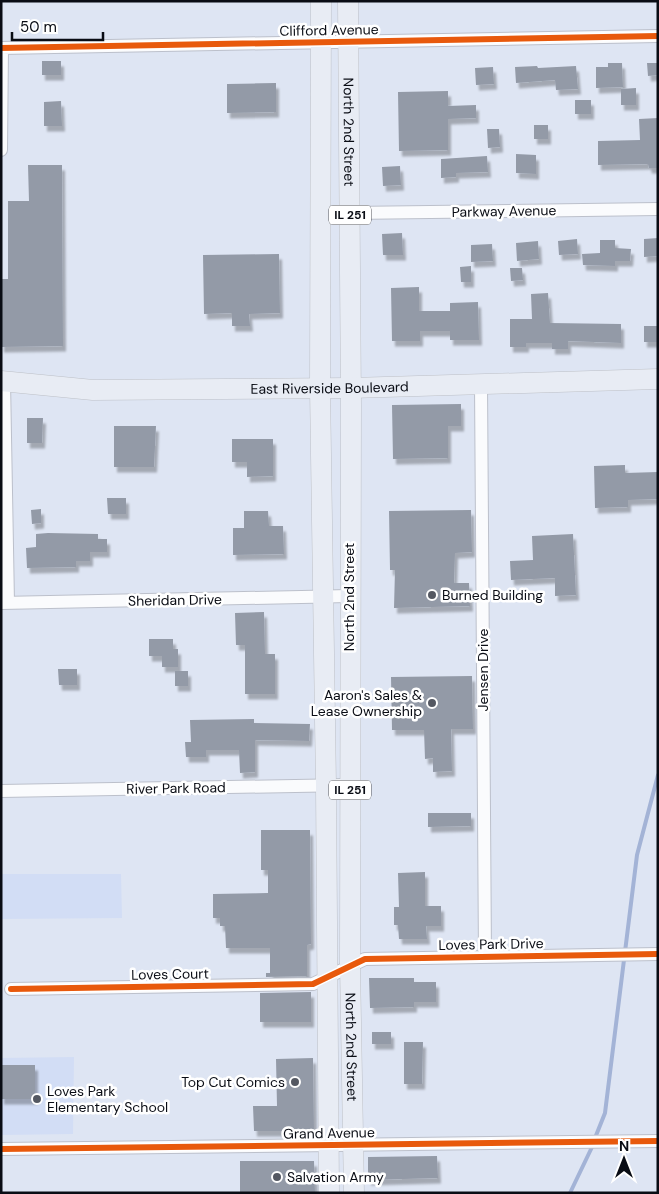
<svg xmlns="http://www.w3.org/2000/svg" width="659" height="1194" font-family="'DM Sans',sans-serif">
	<style>
		.built { fill: #d2ddf5 }
		.lines { fill: none; stroke-linecap: round; stroke-linejoin: round }
		.stream { stroke: #a3b3d6; stroke-width: 4 }
		.building { fill: #939aa7; filter: url(#shadow) }
		.street-casing { stroke: #bcc0cb; stroke-width: 14 }
		.primary-casing { stroke: #bdc0c7; stroke-width: 21 }
		.street { stroke: #fafbfd; stroke-width: 12 }
		.primary { stroke: #e8ecf4; stroke-width: 20 }
		.cycleway-casing { stroke: #fff; stroke-width: 9 }
		.cycleway { stroke: #e8590c; stroke-width: 6 }
		.poi-dot { fill: #545862; stroke: #fff; stroke-width: 2 }
		.labels { text-anchor: middle; stroke-width: 5; stroke-linejoin: round; paint-order: stroke }
		.shield { fill: #fff; stroke: #53555a; stroke-width: 1 }
		.shield-label { font-size: 12px; font-weight: bold; fill: #090c14 }
		.street-label { font-size: 14px; fill: #090c14; stroke: #fff }
		.poi-label { font-size: 14px; fill: #090c14; stroke: #fff; text-anchor: start }
	</style>
	<defs>
		<filter id="shadow"><feDropShadow dx="3" dy="5.5" stdDeviation="1" flood-color="#0004"/></filter>
	</defs>
	<rect width="100%" height="100%" fill="#dee5f3"/>
	<path class="built" d="M1,874H121L122,918L1,919Z
		M74,1057L73,1134L1,1135V1058Z"/>
	<g class="lines">
		<path class="stream" d="M595,1138L605,1113L637,855L658,775
			M570,1193L593,1145"/>
	</g>
	<path class="building" d="M42,61H61V75H42Z
		M608,63H622L623,87L596,88V67H608Z
		M647,63H658V75L648,76Z
		M537,66L538,68L576,66L578,89L556,90L555,80L516,83L515,67Z
		M493,67L494,84L476,85L475,68Z
		M276,83V112L227,113V84Z
		M636,88V105H621V89Z
		M448,91V106L476,105V118L448,119V150L399,151L398,92Z
		M575,100H591V114H575Z
		M61,101L62,126H44V102Z
		M658,118V168H649L648,164L598,165V141L640,140L639,119Z
		M534,125H548V139H534Z
		M487,129H499L500,147L488,148Z
		M516,154L536,155V174L516,173Z
		M487,156L488,172L456,173V177L441,178V159Z
		M28,165H62L63,346L1,347V279H8V201H29Z
		M400,166L401,185L383,186L382,167Z
		M402,233L403,255H383L382,234Z
		M658,238V256L644,257V239Z
		M577,239L578,254L559,255L558,241Z
		M600,240H615V248L631,249L630,261H615V266L583,265L582,254L600,253Z
		M538,241L539,259L517,261L516,243Z
		M492,244L493,261L471,262V245Z
		M279,254L280,313L249,314L250,326H232V313L204,314L203,255Z
		M471,266V282H461L460,267Z
		M510,268H522L523,280L511,281Z
		M419,287V311H450V303L478,302L479,340H450V331H420V341H392L391,288Z
		M548,293L550,323L621,324V343L568,341V349H552V343H526V347H510V319H532L531,294Z
		M644,326H658V342H644Z
		M461,404V426H448V458L393,459L392,405Z
		M27,418H43L42,443H27Z
		M114,426H156L154,467H114Z
		M232,439H273V476L247,477V462H232Z
		M625,465V473L658,472V499L628,500V507L595,508L594,466Z
		M107,498H126V514H108Z
		M41,509V523L32,524L31,510Z
		M471,510L472,552L455,553L454,583H469L470,606L394,608L395,570H390L389,511Z
		M244,511H268L269,526H283L284,554L233,555V528H244Z
		M48,533L98,534V539H107V552H90V561H76V567L27,568L26,548L36,547V534Z
		M573,534L576,595L555,596V578L511,580L510,561L533,560L532,536Z
		M264,612L265,654H275V694H245V645H236L235,613Z
		M149,639H173V649H178V667H162V656H149Z
		M58,669H77V685H59Z
		M175,671H188V686H175Z
		M472,676L473,729H451L452,771L433,772V758L425,759L424,730H392L391,677Z
		M254,719V723L310,724L309,741L255,740V772L240,773L239,750H206V757H186L185,742H191L190,720Z
		M428,813H471V826L428,827Z
		M261,830H310L311,944L307,945V976L266,977V973H270V948H226L225,926H220V918H213V894L268,893V870H261Z
		M425,872V906H441V926H426L427,939H399L398,925H394V907H399L398,873Z
		M369,978H414V982H436V1002H414V1007L370,1008Z
		M311,992V1022H260V993Z
		M372,1032H391V1044H372Z
		M404,1042H423L422,1084H404Z
		M313,1058L314,1131H254L253,1106H277L276,1059Z
		M1,1065H35V1099H1Z
		M437,1156L438,1178L368,1180V1157Z
		M240,1161H314L315,1193H240Z"/>
	<g class="lines">
		<g class="street-casing">
			<path id="street" d="M1,48L658,36
				M1,150L2,48
				M350,213L658,209
				M4,381L8,603
				M481,384L485,957
				M1,603L349,596
				M1,791L350,785
				M11,989L313,984L365,959L658,954
				M1,1149L658,1141"/>
		</g>
		<g class="primary-casing">
			<g id="primary">
				<path d="M321,1L320,388L326,786L329,1193"/>
				<path id="s1" d="M348,1L351,406L350,965L354,1193"/>
				<path id="s2" d="M1,381L93,390L351,388L658,379"/>
			</g>
		</g>
		<use href="#street" class="street"/>
		<use href="#primary" class="primary"/>
		<g class="cycleway-casing">
			<path id="cycleway" d="M1,48L658,36
				M11,989L313,984L365,959L658,954
				M1,1149L658,1141"/>
		</g>
		<use href="#cycleway" class="cycleway"/>
	</g>
	<g class="poi-dot">
		<circle cx="432" cy="595" r="5"/>
		<circle cx="432" cy="703" r="5"/>
		<circle cx="295" cy="1082" r="5"/>
		<circle cx="37" cy="1099" r="5"/>
		<circle cx="277" cy="1177" r="5"/>
	</g>
	<g class="labels">
		<g class="shield">
			<rect x="329" y="205.5" width="42" height="19" rx="4"/>
			<rect x="329" y="780.5" width="42" height="19" rx="4"/>
		</g>
		<g class="shield-label">
			<text x="350" y="219">IL 251</text>
			<text x="350" y="794">IL 251</text>
		</g>
		<g class="street-label">
			<text transform="translate(329 30) rotate(-1)" y="5">Clifford Avenue</text>
			<text dy="5" stroke="none"><textPath href="#s1" startOffset="131">North 2nd Street</textPath></text>
			<text transform="translate(504 211) rotate(-1)" y="5">Parkway Avenue</text>
			<text dy="5" stroke="none"><textPath href="#s2" startOffset="329">East Riverside Boulevard</textPath></text>
			<text transform="translate(349 597) rotate(-90)" y="5">North 2nd Street</text>
			<text transform="translate(175 600) rotate(-1)" y="5">Sheridan Drive</text>
			<text transform="translate(483 670) rotate(-90)" y="5">Jensen Drive</text>
			<text transform="translate(176 788) rotate(-1)" y="5">River Park Road</text>
			<text transform="translate(491 944) rotate(-1)" y="5">Loves Park Drive</text>
			<text transform="translate(170 974) rotate(-1)" y="5">Loves Court</text>
			<text dy="5" stroke="none"><textPath href="#s1" startOffset="1046">North 2nd Street</textPath></text>
			<text transform="translate(329 1133) rotate(-1)" y="5">Grand Avenue</text>
		</g>
		<g class="poi-label">
			<text x="442" y="600">Burned Building</text>
			<text x="422" y="700" text-anchor="end">Aaron's Sales &amp;<tspan x="422" dy="16">Lease Ownership</tspan></text>
			<text x="285" y="1087" text-anchor="end">Top Cut Comics</text>
			<text x="47" y="1096">Loves Park<tspan x="47" dy="16">Elementary School</tspan></text>
			<text x="287" y="1182">Salvation Army</text>
		</g>
	</g>
	<rect width="659" height="1194" fill="none" stroke="#090c14" stroke-width="5"/>
	<g transform="translate(624 1159)" stroke="#ffffff" stroke-width="4" paint-order="stroke">
	<path d="M0-4L9 19L0 12L-9 19Z" fill="#090c14"/>
	<text y="-8" font-size="14" font-weight="bold" text-anchor="middle" fill="#090c14">N</text>
	</g>
	<path d="M12 32v8h91v-8" fill="none" stroke="#090c14" stroke-width="2.5"/>
	<text x="20" y="32" font-size="15" fill="#090c14" stroke="#ffffff" stroke-width="4" paint-order="stroke">50 m</text>
</svg>
